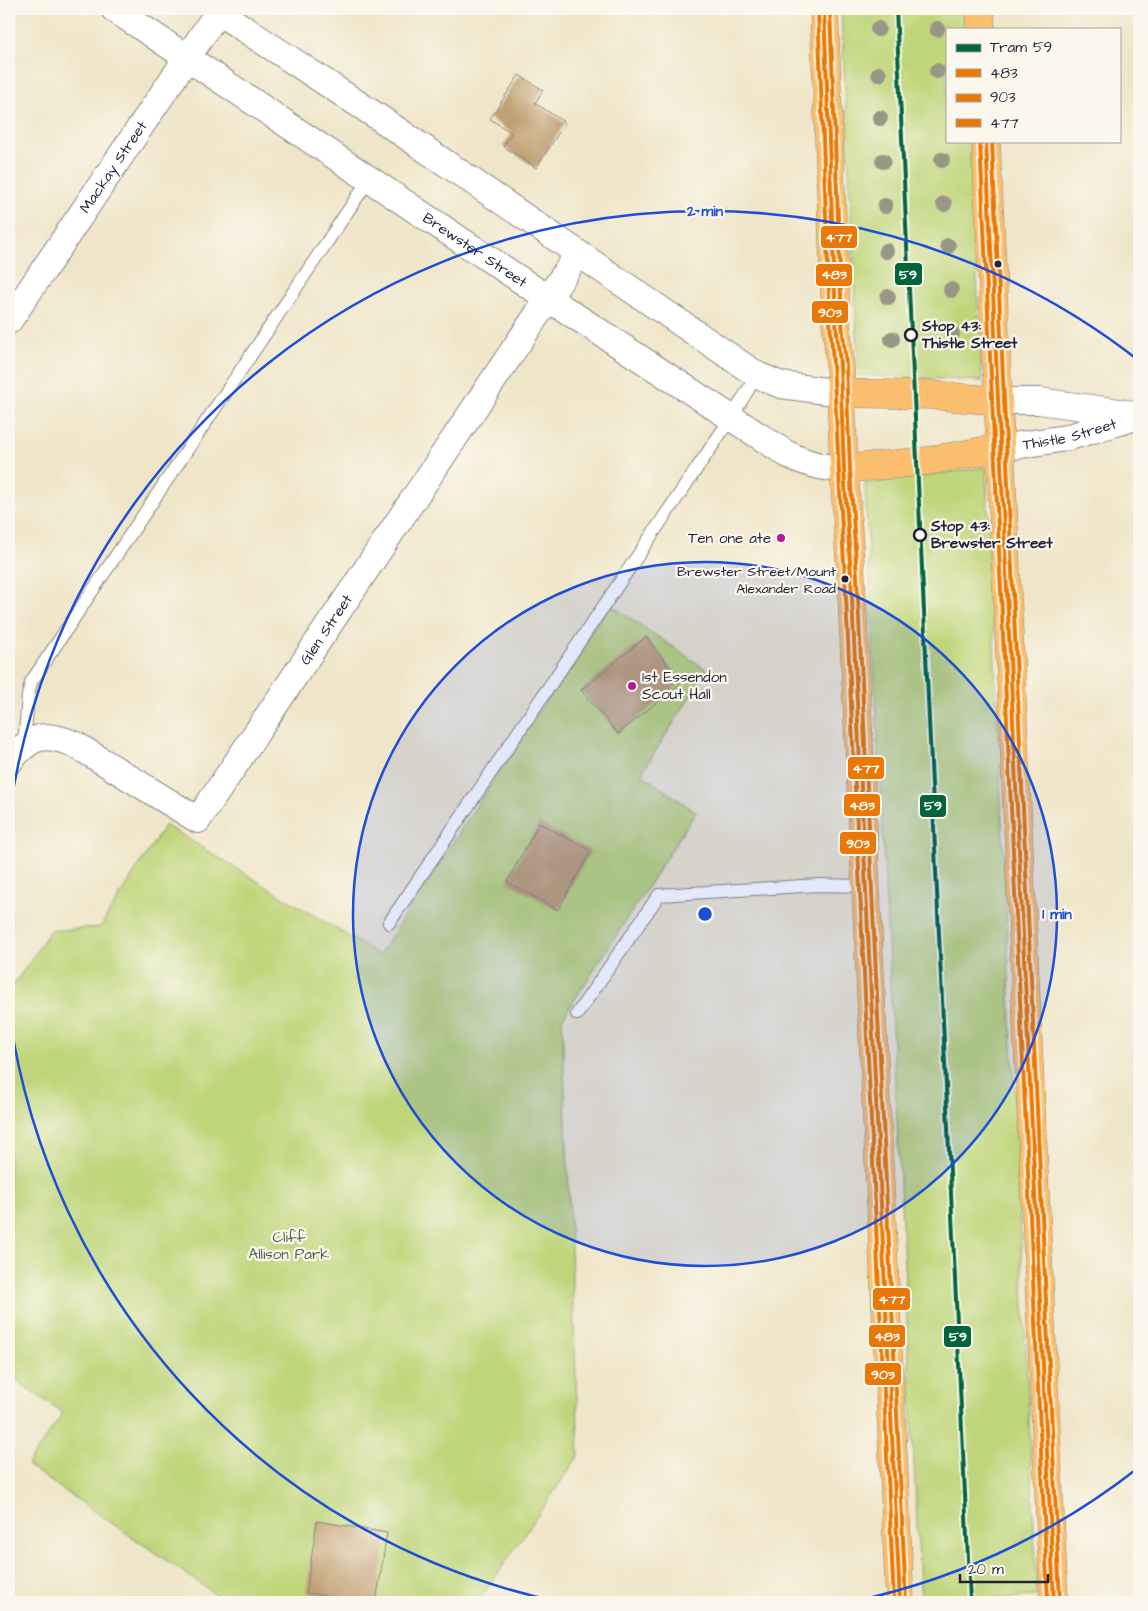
<svg xmlns="http://www.w3.org/2000/svg" width="1148" height="1611" font-family="'Architects Daughter',sans-serif">
	<style>
		.green { fill: #bfd57a; stroke: #707c5a }
		.building { fill: #c1a075 }
		.lines { fill: none; stroke-linecap: round; stroke-linejoin: round }
		.service-casing { stroke: #888482; stroke-width: 14 }
		.minor-casing { stroke: #888482; stroke-width: 28 }
		.primary-casing { stroke: #888482; stroke-width: 29 }
		.service { stroke: #fff; stroke-width: 12 }
		.minor { stroke: #fff; stroke-width: 26 }
		.primary { stroke: #fabe6e; stroke-width: 28 }
		.bus-1-casing { stroke: #fbf7ec; stroke-width: 8 }
		.bus-2-casing { stroke: #fbf7ec; stroke-width: 8 }
		.bus-3-casing { stroke: #fbf7ec; stroke-width: 8 }
		.bus-1 { stroke: #e97806; stroke-width: 4 }
		.bus-2 { stroke: #e97806; stroke-width: 4 }
		.bus-3 { stroke: #e97806; stroke-width: 4 }
		.tram-1-casing { stroke: #fbf7ec; stroke-width: 8 }
		.tram-1 { stroke: #00653a; stroke-width: 4 }
		.tree { fill: #989785 }
		.ring { fill: none; stroke: #1d4ed8; stroke-width: 2.5 }
		.bus-dot { fill: #22223b; stroke: #fbf7ec; stroke-width: 2 }
		.stop-dot { fill: #fbf7ec; stroke: #22223b; stroke-width: 2.5 }
		.poi-dot { fill: #b5179e; stroke: #fbf7ec; stroke-width: 2 }
		.labels { text-anchor: middle; stroke-width: 4.5; stroke-linejoin: round; paint-order: stroke }
		.bus-label { font-size: 14px; fill: #22223b; stroke: #fbf7ec; text-anchor: end }
		.street-label { font-size: 15px; fill: #22223b; stroke: #fbf7ec }
		.stop-label { font-size: 15px; font-weight: bold; fill: #22223b; stroke: #fbf7ec; text-anchor: start }
		.poi-label { font-size: 15px; fill: #22223b; stroke: #fbf7ec; text-anchor: end }
		.park-label { font-size: 15px; fill: #51584e; stroke: #fbf7ec }
		.centre { fill: #1d4ed8; stroke: #fbf7ec; stroke-width: 2.5 }
		.ring-label { font-size: 15px; text-anchor: middle; font-weight: bold; fill: #1d4ed8; stroke: #fbf7ec; stroke-width: 4.5; stroke-linejoin: round; paint-order: stroke }
		.line-badge { stroke: #fbf7ec; stroke-width: 2 }
		.badge-label { font-size: 14px; text-anchor: middle; font-weight: bold; fill: #fff }
	</style>
	<rect width="100%" height="100%" fill="#fbf7ec"/>
	<filter id="ink" filterUnits="userSpaceOnUse"><feTurbulence type="fractalNoise" baseFrequency=".02" numOctaves="2"/><feDisplacementMap in="SourceGraphic" scale="10" xChannelSelector="R" yChannelSelector="G"/><feConvolveMatrix kernelMatrix="1 2 1 2 8 2 1 2 1" color-interpolation-filters="sRGB"/></filter>
	<filter id="wash" filterUnits="userSpaceOnUse"><feTurbulence type="fractalNoise" baseFrequency=".0096" numOctaves="4" result="noise"/><feDisplacementMap in="SourceGraphic" scale="20" xChannelSelector="R" yChannelSelector="G"/><feGaussianBlur stdDeviation="1.12" result="paint"/><feColorMatrix in="noise" values="0 0 0 0 0 0 0 0 0 0 0 0 0 0 0 0 0 1.4 0 .05"/><feComposite in="paint" operator="in"/></filter>
	<g filter="url(#wash)">
		<rect width="100%" height="100%" fill="#efe5c8"/>
		<path class="green" d="M841,9H964L965,29H947V141H970L982,381L859,375Z
			M986,467L1037,1596L921,1602L865,484Z
			M609,604L707,670L641,774L696,812L562,1019L579,1455L478,1602H227L27,1465L63,1413L9,1375V992L50,931L100,927L165,825L379,955Z"/>
		<g id="blocks">
			<path class="building" d="M519,75L543,90L535,103L565,123L536,168L503,146L512,133L490,119Z
				M646,637L682,682L618,734L581,690Z
				M539,823L591,851L558,910L507,882Z
				M317,1521L387,1533L376,1602H364L306,1593Z"/>
		</g>
	</g>
	<g filter="url(#ink)">
		<use href="#blocks" fill-opacity="0" stroke="#888482" stroke-width="1"/>
		<g class="lines">
			<g class="service-casing">
				<path id="service" d="M24,746L28,696L31,682L370,178
					M389,923L731,418L757,375
					M577,1014L659,895L818,885L866,886"/>
			</g>
			<g class="minor-casing">
				<g id="minor">
					<path id="s1" d="M114,9L549,299L787,454C806,464 823,468 844,469"/>
					<path d="M214,9L381,119L757,375L781,385L841,393"/>
					<path id="s2" d="M9,321L218,12"/>
					<path d="M998,401H1039L1134,414"/>
					<path id="s3" d="M1000,448L1066,438L1139,416"/>
					<path id="s4" d="M9,762C31,735 45,731 76,745L198,820L578,254"/>
				</g>
			</g>
			<g class="primary-casing">
				<path id="primary" d="M824,9L836,322L840,365L844,469L851,577L900,1602
					M980,9L981,29
					M986,141L1054,1602
					M841,393L932,395L998,401
					M844,469L927,461L1000,448"/>
			</g>
			<use href="#service" class="service"/>
			<use href="#minor" class="minor"/>
			<use href="#primary" class="primary"/>
			<g class="bus-1-casing">
				<path id="bus-1" d="M824,9L836,322L840,365L844,469L851,577L900,1602
					M986,141L1054,1602"/>
			</g>
			<g class="bus-2-casing">
				<path id="bus-2" d="M818,9L830,322C837,407 839,492 845,577L894,1602
					M980,141L1048,1602"/>
			</g>
			<g class="bus-3-casing">
				<path id="bus-3" d="M830,9L842,322L846,365L850,469L857,577L906,1602
					M992,141L1060,1602"/>
			</g>
			<use href="#bus-1" class="bus-1"/>
			<use href="#bus-2" class="bus-2"/>
			<use href="#bus-3" class="bus-3"/>
			<g class="tram-1-casing">
				<path id="tram-1" d="M896,9L970,1602"/>
			</g>
			<use href="#tram-1" class="tram-1"/>
		</g>
		<g class="tree">
			<circle cx="878" cy="29" r="8"/>
			<circle cx="937" cy="29" r="8"/>
			<circle cx="937" cy="71" r="8"/>
			<circle cx="879" cy="74" r="8"/>
			<circle cx="880" cy="118" r="8"/>
			<circle cx="942" cy="160" r="8"/>
			<circle cx="883" cy="161" r="8"/>
			<circle cx="944" cy="204" r="8"/>
			<circle cx="885" cy="206" r="8"/>
			<circle cx="948" cy="246" r="8"/>
			<circle cx="886" cy="251" r="8"/>
			<circle cx="951" cy="290" r="8"/>
			<circle cx="888" cy="297" r="8"/>
			<circle cx="952" cy="334" r="8"/>
			<circle cx="892" cy="339" r="8"/>
		</g>
	</g>
	<circle cx="705" cy="914" r="352" fill="#1d4ed8" fill-opacity=".12"/>
	<g class="ring">
		<circle cx="705" cy="914" r="352"/>
		<path d="M1138 1468A703 703 0 0 1 851 1602M559 1602A703 703 0 0 1 9 1012M9 816A703 703 0 0 1 1138 360"/>
	</g>
	<g class="bus-dot">
		<circle cx="998" cy="264" r="4.5"/>
		<circle cx="845" cy="579" r="4.5"/>
	</g>
	<g class="stop-dot">
		<circle cx="911" cy="335" r="6"/>
		<circle cx="920" cy="535" r="6"/>
	</g>
	<g class="poi-dot">
		<circle cx="781" cy="538" r="5"/>
		<circle cx="632" cy="686" r="5"/>
	</g>
	<g class="labels">
		<g class="bus-label">
			<text x="836" y="576">Brewster Street/Mount<tspan x="836" dy="17">Alexander Road</tspan></text>
		</g>
		<g class="street-label">
			<text dy="5" stroke="none"><textPath href="#s2" startOffset="186">Mackay Street</textPath></text>
			<text dy="5" stroke="none"><textPath href="#s1" startOffset="434">Brewster Street</textPath></text>
			<text dy="5" stroke="none"><textPath href="#s3" startOffset="71">Thistle Street</textPath></text>
			<text dy="5" stroke="none"><textPath href="#s4" startOffset="450">Glen Street</textPath></text>
		</g>
		<g class="stop-label">
			<text x="922" y="331">Stop 43:<tspan x="922" dy="17">Thistle Street</tspan></text>
			<text x="931" y="531">Stop 43:<tspan x="931" dy="17">Brewster Street</tspan></text>
		</g>
		<g class="poi-label">
			<text x="771" y="543">Ten one ate</text>
			<text x="642" y="682" text-anchor="start">1st Essendon<tspan x="642" dy="17">Scout Hall</tspan></text>
		</g>
		<g class="park-label">
			<text x="289" y="1242">Cliff<tspan x="289" dy="17">Allison Park</tspan></text>
		</g>
	</g>
	<circle cx="705" cy="914" r="8" class="centre"/>
	<g class="ring-label">
		<text x="705" y="216">2 min</text>
		<text x="1057" y="919">1 min</text>
	</g>
	<g class="line-badge">
		<rect x="820" y="225" width="38" height="24" rx="5" fill="#e97806"/>
		<rect x="894" y="262" width="29" height="24" rx="5" fill="#00653a"/>
		<rect x="815" y="263" width="38" height="24" rx="5" fill="#e97806"/>
		<rect x="811" y="300" width="38" height="24" rx="5" fill="#e97806"/>
		<rect x="847" y="756" width="38" height="24" rx="5" fill="#e97806"/>
		<rect x="843" y="793" width="38" height="24" rx="5" fill="#e97806"/>
		<rect x="919" y="794" width="28" height="24" rx="5" fill="#00653a"/>
		<rect x="839" y="831" width="38" height="24" rx="5" fill="#e97806"/>
		<rect x="872" y="1287" width="39" height="24" rx="5" fill="#e97806"/>
		<rect x="868" y="1324" width="38" height="24" rx="5" fill="#e97806"/>
		<rect x="943" y="1325" width="29" height="23" rx="5" fill="#00653a"/>
		<rect x="864" y="1362" width="38" height="24" rx="5" fill="#e97806"/>
	</g>
	<g class="badge-label">
		<text x="839" y="242">477</text>
		<text x="908" y="279">59</text>
		<text x="834" y="279">483</text>
		<text x="830" y="317">903</text>
		<text x="866" y="773">477</text>
		<text x="862" y="810">483</text>
		<text x="933" y="810">59</text>
		<text x="858" y="848">903</text>
		<text x="892" y="1304">477</text>
		<text x="887" y="1341">483</text>
		<text x="958" y="1341">59</text>
		<text x="883" y="1379">903</text>
	</g>
	<rect width="1148" height="1611" fill="none" stroke="#fbf7ec" stroke-width="30"/>
	<rect x="946" y="28" width="175" height="115" fill="#fbf7ec" stroke="#a4a2a5"/>
	<rect x="956" y="44" width="25" height="8" fill="#00653a" stroke="#a4a2a5"/>
	<text x="990" y="52" font-size="15" fill="#22223b">Tram 59</text>
	<rect x="956" y="69" width="25" height="8" fill="#e97806" stroke="#a4a2a5"/>
	<text x="990" y="78" font-size="15" fill="#22223b">483</text>
	<rect x="956" y="94" width="25" height="8" fill="#e97806" stroke="#a4a2a5"/>
	<text x="990" y="102" font-size="15" fill="#22223b">903</text>
	<rect x="956" y="119" width="25" height="8" fill="#e97806" stroke="#a4a2a5"/>
	<text x="990" y="128" font-size="15" fill="#22223b">477</text>
	<path d="M960 1574v8h88v-8" fill="none" stroke="#22223b" stroke-width="2.5"/>
	<text x="968" y="1574" font-size="15" fill="#22223b" stroke="#fbf7ec" stroke-width="4" paint-order="stroke">20 m</text>
</svg>
